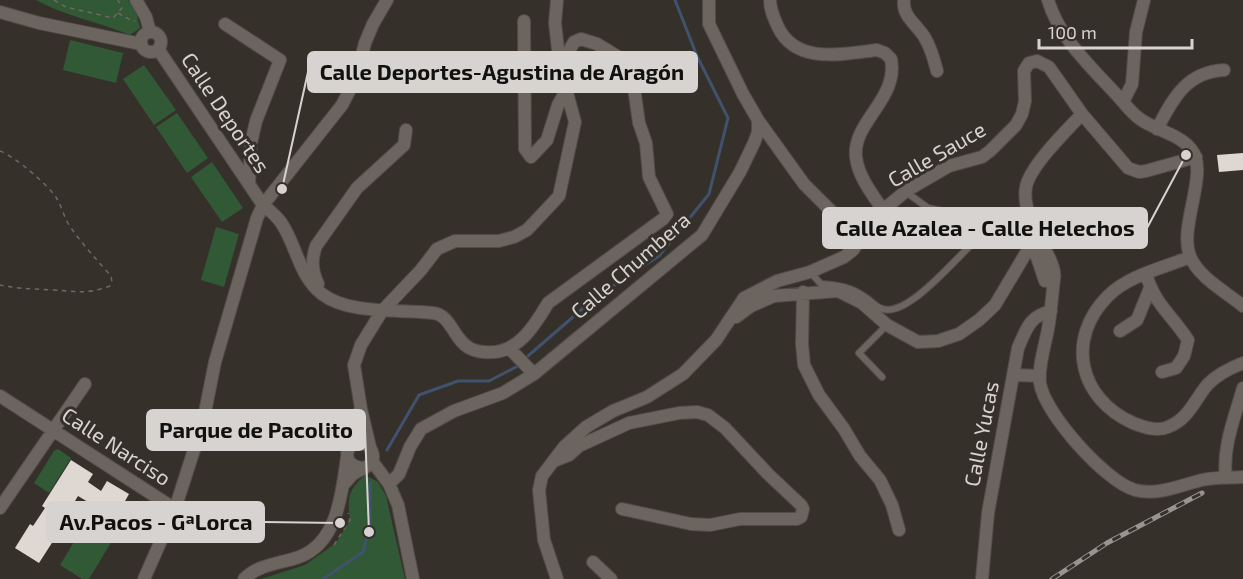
<svg xmlns="http://www.w3.org/2000/svg" width="1243" height="579" font-family="'Exo 2',sans-serif">
	<style>
		.green { fill: #315935 }
		.lines { fill: none; stroke-linecap: round; stroke-linejoin: round }
		.stream { stroke: #40526d; stroke-width: 3 }
		.building { fill: #dfd7d1 }
		.lane-casing { stroke: #524c49; stroke-width: 8 }
		.street-casing { stroke: #524c49; stroke-width: 14 }
		.path { stroke: #6e6965; stroke-width: 1.5; stroke-dasharray: 4.5 4.5; stroke-linecap: butt }
		.lane { stroke: #6b645f; stroke-width: 6 }
		.street { stroke: #6b645f; stroke-width: 12 }
		.rail-casing { stroke: #999490; stroke-width: 5 }
		.rail { stroke: #36302b; stroke-width: 3; stroke-dasharray: 9; stroke-linecap: butt }
		.labels { text-anchor: middle; stroke-width: 6; stroke-linejoin: round; paint-order: stroke }
		.street-label { font-size: 21px; fill: #d7d3d0; stroke: #36302b }
		.leader { fill: none; stroke: #d7d3d0; stroke-width: 2 }
		.callout-dot { fill: #d7d3d0; stroke: #36302b; stroke-width: 2 }
		.callout { fill: #d7d3d0; stroke: #d7d3d0; stroke-width: 2 }
		.callout-label { font-size: 22px; text-anchor: middle; font-weight: bold; fill: #111 }
	</style>
	<rect width="100%" height="100%" fill="#36302b"/>
	<path class="green" d="M36,0H128L136,12L140,28L130,35C99,22 65,16 36,0Z
		M70,40L123,53L116,83L63,70Z
		M144,65L176,110L154,125L123,79Z
		M177,113L208,158L187,173L156,127Z
		M212,162L243,208L222,222L191,177Z
		M216,227L239,234L224,287L201,280Z
		M58,449L71,458L49,493L34,483L54,451Z
		M365,475L378,482L386,496L405,579H261L305,565L336,543L350,520C347,498 348,490 365,475Z
		M93,510L121,526L89,579H82L60,565Z"/>
	<g class="lines">
		<path class="stream" d="M528,356L596,297L659,256L709,194L728,118L697,56L675,0
			M387,450L419,395L458,381H489L516,367
			M323,579L363,552L370,526V483"/>
	</g>
	<path class="building" d="M1243,153V170L1219,172L1217,155Z
		M71,460L93,474L88,482L101,491L107,481L129,494L124,503L128,505L118,520L78,496L69,511L78,517L64,540L57,535L39,563L15,548L30,524L33,526L45,508L42,506Z"/>
	<g class="lines">
		<g class="lane-casing">
			<path id="lane" d="M810,272L821,284C838,285 851,287 865,297C870,300 874,305 880,308C905,321 956,258 974,242L973,235L954,219L942,211L928,208L906,192
				M882,377L859,353L887,325"/>
		</g>
		<g class="street-casing">
			<path id="street" d="M136,0L146,17L150,32
				M770,0C770,10 774,18 778,27C796,65 843,54 877,50L885,53L891,59C899,99 852,122 856,157C858,176 872,194 883,210
				M904,0C902,17 917,24 925,38C931,48 934,59 937,71
				M1048,0C1059,37 1088,64 1114,92C1122,100 1130,112 1140,119C1155,130 1179,134 1191,149C1210,171 1178,227 1190,256C1198,277 1226,292 1243,306
				M0,12L39,23L141,44
				M524,21L525,149L531,157L547,140L558,105L566,91
				M225,24L280,60L256,121L251,143L249,184
				M141 42a10 10 0 1 1 20 0a10 10 0 1 1-20 0Z
				M158,49L263,205C269,210 277,216 282,224C297,247 299,276 322,294C349,315 401,309 433,313C446,314 451,328 458,337C465,347 472,351 484,352C516,356 534,327 548,303L663,219L667,214L649,177L646,143L639,123L632,74L620,58L597,44L581,39L574,42L560,67
				M1123,102L1132,84L1136,32L1144,0
				M758,120L804,184L833,213L862,236
				M1157,129C1173,99 1186,72 1224,70
				M1190,257C1163,268 1129,275 1108,296C1065,339 1079,399 1133,423C1144,427 1157,432 1168,427C1189,419 1195,399 1208,384C1218,374 1230,368 1243,363
				M1146,274C1155,305 1172,315 1188,340L1184,356L1176,368L1162,372
				M1054,279C1052,296 1051,313 1048,329C1045,346 1038,366 1040,383C1044,413 1106,482 1135,490C1158,496 1181,485 1202,480C1216,477 1229,478 1243,477
				M318,284C312,271 311,260 316,246L357,188L404,145L406,130
				M803,292L802,344L804,365L819,395L844,429L860,456L880,480L892,505L899,530
				M736,317L751,306L774,296L838,291L862,303L887,325L918,342L938,341L959,334L979,320L995,305L1026,253L1032,252L1036,254L1045,281L1054,279C1056,269 1049,258 1045,249C1036,232 1022,207 1026,187C1030,166 1066,131 1082,114
				M1120,331L1137,320L1150,288
				M510,349L534,374
				M1013,375L1040,376
				M0,396L175,509L144,579
				M370,447L361,409L354,365L361,345L382,311L421,270L437,249L455,241H499L514,237L527,230L559,196L575,122L560,67L555,23L557,0
				M348,450L360,410
				M372,461L389,484L398,505L413,579
				M554,461L569,455L579,446L629,423L679,413L697,412L708,415L725,428L768,474L801,505L803,509L801,517L797,519H740L710,525L691,524L622,509
				M1226,478C1222,447 1235,417 1243,388
				M389,484L399,474L410,447L421,429L454,411L503,393L534,374L702,235L740,172L754,143L758,132V120L743,94L709,24V0
				M343,485C346,482 349,478 352,475C358,470 368,468 372,462C375,455 371,445 363,443C346,438 338,466 363,468
				M0,508L85,384
				M175,509L203,422L215,362L257,218L263,205L342,105L356,78L365,43L373,24L387,0
				M593,562L611,579
				M244,579C259,564 279,564 299,557C338,543 342,492 347,457
				M557,579L544,540L539,490L542,476L564,447L586,427L613,411L647,397L683,374L716,340L744,298L777,281L810,272L844,257L853,250L862,236L883,210L906,191L949,166L982,157L990,151L1016,125L1022,114L1025,101L1024,71L1029,63L1037,61L1049,67L1082,114L1128,168L1139,172L1146,171L1196,157
				M982,579L988,513L1018,348C1026,330 1029,316 1051,311"/>
		</g>
		<path class="path" d="M54,0L66,7L113,18L122,8L118,0
			M118,13L132,21H135
			M0,151C13,155 51,187 57,199C62,207 64,217 69,225C82,244 96,259 111,276L112,282L110,286C85,295 77,291 53,290C35,289 18,289 0,285
			M334,545L350,520L348,513"/>
		<use href="#lane" class="lane"/>
		<use href="#street" class="street"/>
		<g class="rail-casing">
			<path id="rail" d="M1052,579L1107,543L1202,493"/>
		</g>
		<use href="#rail" class="rail"/>
	</g>
	<g class="labels">
		<g class="street-label">
			<text transform="translate(225 113) rotate(56)" y="7">Calle Deportes</text>
			<text transform="translate(937 155) rotate(-30)" y="7">Calle Sauce</text>
			<text transform="translate(631 266) rotate(-41)" y="7">Calle Chumbera</text>
			<text transform="translate(982 434) rotate(-79)" y="7">Calle Yucas</text>
			<text transform="translate(116 447) rotate(33)" y="7">Calle Narciso</text>
		</g>
	</g>
	<path class="leader" d="M282 189L308 72M1186 155L1147 228M369 532L365 430M340 523L264 522"/>
	<g class="callout-dot">
		<circle cx="282" cy="189" r="6"/>
		<circle cx="1186" cy="155" r="6"/>
		<circle cx="369" cy="532" r="6"/>
		<circle cx="340" cy="523" r="6"/>
	</g>
	<g class="callout">
		<rect x="308" y="52" width="389" height="40" rx="6"/>
		<rect x="823" y="208" width="324" height="40" rx="6"/>
		<rect x="147" y="410" width="218" height="40" rx="6"/>
		<rect x="47" y="502" width="217" height="40" rx="6"/>
	</g>
	<g class="callout-label">
		<text x="502" y="80">Calle Deportes-Agustina de Aragón</text>
		<text x="985" y="236">Calle Azalea - Calle Helechos</text>
		<text x="256" y="438">Parque de Pacolito</text>
		<text x="156" y="530">Av.Pacos - GªLorca</text>
	</g>
	<path d="M1039 39v9h153v-9" fill="none" stroke="#d7d3d0" stroke-width="3"/>
	<text x="1048" y="39" font-size="18" fill="#d7d3d0" stroke="#36302b" stroke-width="4.5" paint-order="stroke">100 m</text>
</svg>
